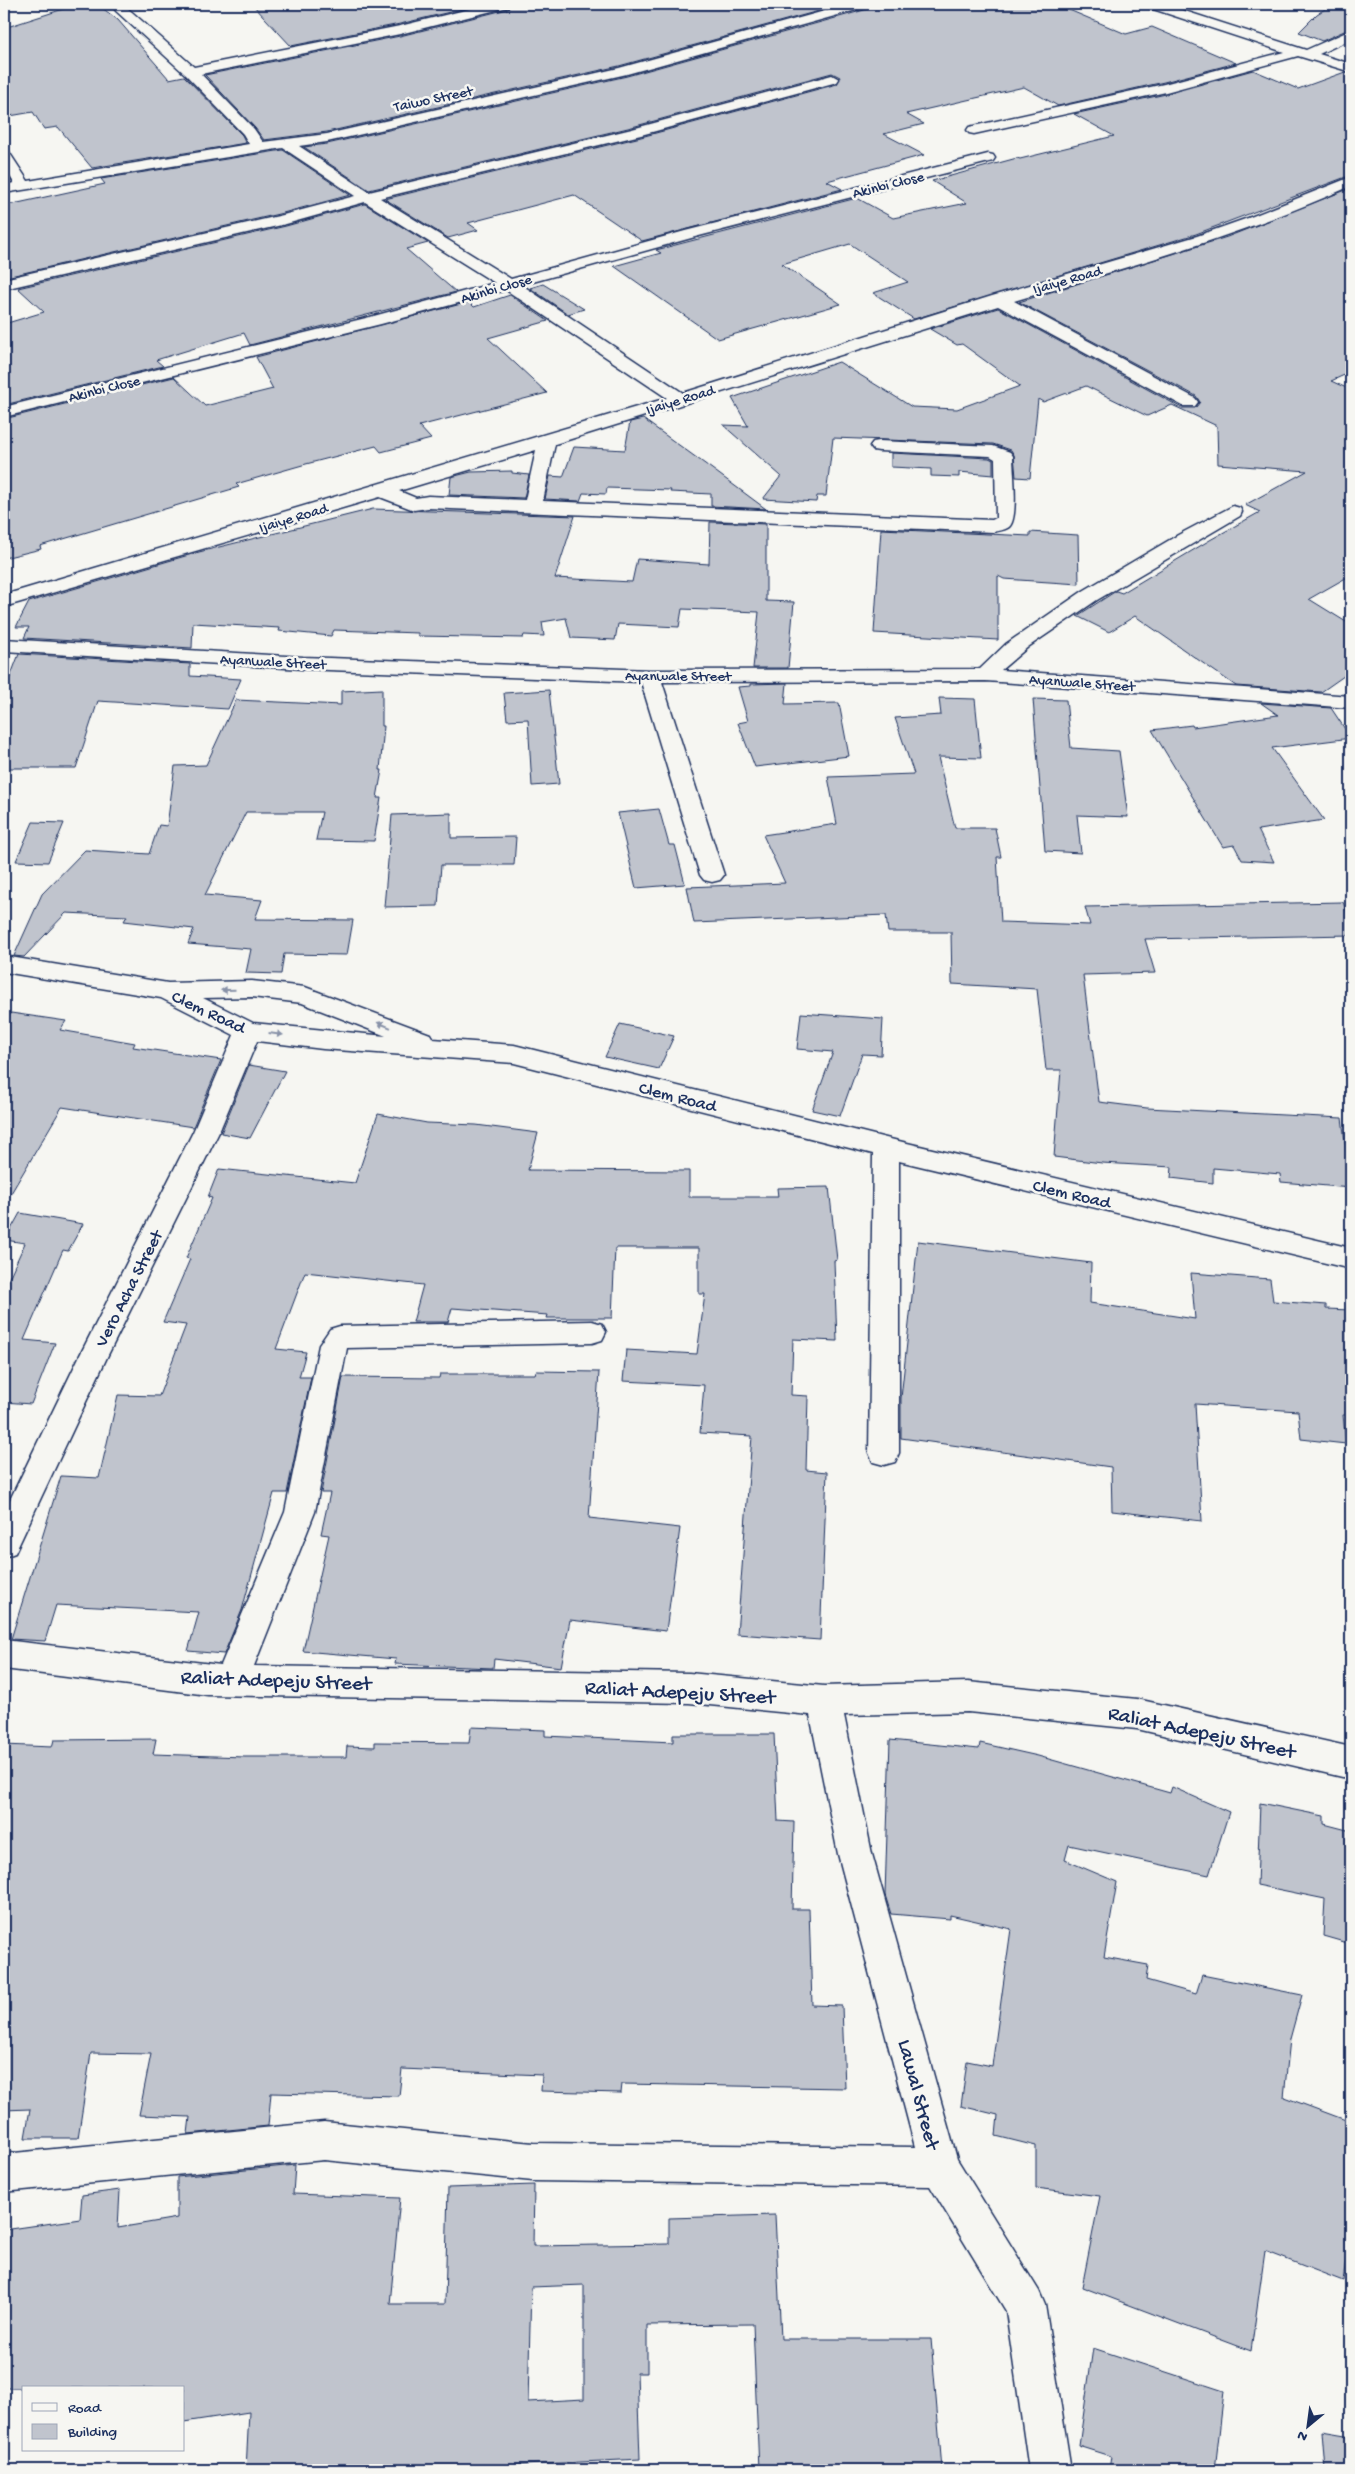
<svg xmlns="http://www.w3.org/2000/svg" width="1355" height="2474" font-family="'Gochi Hand',sans-serif">
	<style>
		.building { fill: #c0c4cd; stroke: #1b2f5e; fill-rule: evenodd }
		.lines { fill: none; stroke-linecap: round; stroke-linejoin: round }
		.minor-casing { stroke: #1b2f5e; stroke-width: 3 }
		.minor { fill: #f6f6f2; fill-rule: evenodd }
		.oneway { fill: #8892a8 }
		.labels { text-anchor: middle; stroke-width: 5; stroke-linejoin: round; paint-order: stroke }
		.far-street-label { font-size: 15px; fill: #1b2f5e; stroke: #f6f6f2 }
		.street-label { font-size: 18px; fill: #1b2f5e; stroke: #f6f6f2 }
		.near-street-label { font-size: 21px; fill: #1b2f5e; stroke: #f6f6f2 }
	</style>
	<rect width="100%" height="100%" fill="#f6f6f2"/>
	<filter id="ink" filterUnits="userSpaceOnUse"><feTurbulence type="fractalNoise" baseFrequency=".02" numOctaves="2"/><feDisplacementMap in="SourceGraphic" scale="10" xChannelSelector="R" yChannelSelector="G"/><feConvolveMatrix kernelMatrix="1 2 1 2 8 2 1 2 1" color-interpolation-filters="sRGB"/></filter>
	<g filter="url(#ink)">
		<path class="building" d="M79,4H97L118,20L169,79L184,76L242,135L246,143L92,168L58,127L44,129L33,112L4,117V28Z
			M252,4H483L400,24L291,46Z
			M512,4H844L619,66L327,132L264,140L255,128L205,75L400,36L508,9Z
			M871,4H1055L1126,34L1152,27L1236,63L1164,82L1058,106L1024,87L906,114L924,124L884,134L924,155L827,181L842,189L642,241L574,195L468,223L478,230L448,238L385,199L641,137L837,84L840,77L832,73L632,127L369,190L304,147L327,144L627,76L868,9Z
			M1333,4H1351V28L1322,41L1299,32L1317,14Z
			M1253,70L1298,89L1345,72L1351,74V175L1196,234L914,319L873,293L908,282L850,244L782,264L841,304L718,339L614,266L661,253L656,250L857,198L893,218L967,203L932,181L1017,158L1020,159L1114,136L1074,114L1166,94Z
			M283,150L350,195L283,213L6,277L4,275V206L105,184L101,179Z
			M1351,188V372L1331,381L1351,390V575L1309,599L1351,625V671L1321,692L1236,686L1135,616L1109,632L1077,616L1116,591L1122,593L1210,540L1260,512L1245,505L1307,471L1218,464L1217,426L1172,405L1147,416L1086,386L1043,402L1038,399L1030,478L1016,477L1014,455L1011,450L993,444L833,438L826,496H817L816,502L763,499L781,476L723,425L748,426L732,398L839,362L912,407L957,409L1020,386L962,344L957,345L930,329L998,308L1182,408H1195L1200,402L1196,396L1019,302L1227,237Z
			M365,204L428,243L406,249L456,292L250,345L244,333L156,360L163,366L4,405V324L44,312L18,288L286,226Z
			M543,284L584,309L568,314L530,288Z
			M510,295L548,321L488,338L547,393L419,426L431,439L381,452L376,446L306,464L236,484L239,487L40,546L41,549L4,558V419L174,377L205,406L273,389L256,357L469,302L474,307Z
			M643,419L712,469L766,509L711,506V494L670,492L671,490L607,488L606,494L583,493L580,501L545,499L550,476L563,477L574,447L625,450L630,422Z
			M891,453L989,458L993,460V475L959,472V477L931,476V469L891,467Z
			M512,471V473L529,475L524,498L449,495L451,477L471,472Z
			M373,509L575,516L555,578L632,582L637,559L709,564L710,522L766,524V601L794,602L788,668H753L759,612L682,609L679,627L618,624L615,640L571,638L566,618L542,622L544,636L524,635L523,638L418,636V633L334,630L331,636L279,631L280,628L193,623L192,648L24,638L29,627H16L29,602L199,552Z
			M881,529L1030,536V532L1078,535L1079,584L1004,579L998,576V640L874,633Z
			M19,654L190,664V676L241,679L228,709L98,701L76,768H4V693Z
			M787,683L785,704L839,703L849,756L755,767L738,723L748,721L738,687L751,686V684Z
			M382,689V726H384L380,770H382L377,798H381L374,841L316,840L322,812H246L205,895L262,900L255,919L353,920L347,955L284,954L281,974L246,973L251,949L188,944L194,929L124,921L127,916L66,913L24,957L14,956L42,894L85,850L149,854L159,825L167,826L175,766L206,765L236,700L341,705V691Z
			M549,690L559,784L532,786L528,719L507,720L504,693Z
			M939,698L975,699L981,758L938,757L955,828H995L1001,857H997L1001,922L1090,925L1085,907L1343,902L1351,924V935L1145,939L1155,973L1083,975L1099,1102L1147,1108L1342,1118L1351,1188L1281,1182L1280,1174L1213,1168V1183L1171,1178L1172,1167L1102,1163L1054,1157L1061,1070H1046L1037,989L952,984L951,932H888L886,915L694,923L687,887L785,883L763,835L837,824L828,777L914,774L895,718L941,715Z
			M1033,699L1066,700L1071,748L1119,751L1128,817L1077,815L1081,853L1045,851Z
			M1261,703L1331,708L1351,738L1272,748L1324,820L1258,830L1274,862L1242,860L1234,845L1223,847L1152,730L1192,725L1193,727L1278,715Z
			M659,809L669,845H675L685,884L636,888L618,813Z
			M451,813V838L516,837L514,865H441L438,906L384,907L392,815Z
			M33,822L64,823L48,862L16,861Z
			M11,1013L66,1021L60,1030L135,1043L133,1047L221,1060L193,1127L62,1107L4,1205V1026Z
			M801,1013L883,1019L881,1055L862,1054L840,1116L812,1110L833,1052L797,1049Z
			M620,1024L674,1036L659,1069L605,1057Z
			M249,1065L285,1071L250,1138L221,1133Z
			M378,1114L427,1123L476,1125L538,1133L528,1170L689,1171V1197H778L777,1188L829,1187L837,1260L834,1261L837,1341L793,1339L791,1395L808,1396L806,1470L827,1472L820,1640L737,1634L752,1436L700,1433L704,1385L623,1381L626,1350L697,1354L705,1294H699V1248H615L612,1318H547L548,1315L452,1308L448,1322H413L423,1285L305,1272L276,1349L306,1352L299,1377H311L287,1493H274L242,1610L224,1654L188,1651L199,1612L56,1605L45,1641L11,1639L61,1476L99,1478L118,1395L159,1396L186,1325L163,1322L190,1259L186,1258L212,1198L208,1197L219,1169L355,1183Z
			M20,1213L83,1224L68,1251L63,1250L24,1340L55,1343L31,1404L4,1402V1289L25,1243L5,1240Z
			M918,1241L1091,1263L1090,1303L1195,1319L1191,1273L1270,1279L1273,1301L1326,1305V1309L1351,1310V1415H1343L1346,1444L1301,1439L1298,1411L1195,1404L1202,1521L1112,1511L1111,1467L901,1438V1398Z
			M536,1371L599,1372L589,1518L680,1528L666,1631L570,1620L561,1667L494,1659L493,1668L395,1664L396,1659L303,1651L329,1535L321,1534L330,1493H321L343,1377L439,1378L440,1374H535Z
			M471,1727L545,1730V1736L673,1742V1734H774L778,1821L794,1822L792,1909H809L812,2005L842,2006L845,2088L622,2084L621,2093L541,2091L542,2075L402,2069L399,2096L271,2093L268,2126L188,2134L190,2117L139,2115L151,2054L91,2053L78,2138H25L30,2109L4,2110V1745L52,1747L54,1740L156,1739L153,1754L245,1757H346L347,1746L375,1747V1742L469,1743Z
			M890,1740L979,1749L980,1743L1038,1756L1170,1793L1172,1787L1229,1812L1209,1875L1069,1845L1065,1860L1117,1882L1104,1957L1148,1965L1146,1980L1196,1994L1202,1975L1302,1995L1290,2039L1284,2097L1351,2122V2226L1343,2281L1265,2251L1251,2351L1082,2287L1100,2196L1036,2188V2146L996,2136L998,2115L961,2106L967,2061L992,2066L1011,1929L950,1915V1919L891,1914L885,1895Z
			M1260,1803L1324,1816V1824L1351,1831V1944L1323,1936L1325,1899L1257,1885Z
			M295,2165L293,2194L400,2198L390,2304H445L448,2188L534,2185L533,2246L669,2244V2218L775,2215L781,2339H931L942,2469L759,2470L753,2324L647,2325V2373H637L640,2459L426,2470H246L249,2412L184,2422V2388H4V2230L80,2219L82,2195L120,2190L118,2228L177,2218V2177ZM584,2285V2399L528,2402L531,2287Z
			M1093,2348L1224,2391L1215,2470H1109L1111,2456L1079,2446Z
			M1322,2431L1351,2436V2470H1325Z"/>
		<g class="lines">
			<g class="minor-casing">
				<path id="minor" d="M120,4L124,5L194,67L400,26L490,4H510L508,7L400,34L201,74L254,129L263,142L327,134L619,68L850,4H869L867,7L627,74L327,142L299,146L369,192L632,129L832,75L839,79L837,82L641,135L380,198L511,279L685,231L988,154L993,155L995,158L993,161L695,237L522,285L683,393L992,296L1197,236L1248,218L1351,177V186C1242,235 1128,267 1014,301L1195,398L1198,402L1195,406H1183L998,306L555,444L543,501L992,520L996,518L995,459L990,456L879,451L873,450L870,446L873,442L879,441L993,446L1010,452L1013,456C1013,470 1019,519 1009,527C1005,530 997,531 993,532L428,508L414,510L380,497L4,607V595L667,398L506,290L381,324L4,417V407L370,317L495,283L365,202L286,224L4,289V279L283,215L355,196L283,148L4,193V185L14,183L4,166V151L9,152L28,181L249,144L243,134L186,75L116,11L114,8L116,5ZM536,450L525,500L428,496L416,498L399,491Z
					M1145,4H1163L1306,50L1351,30V39L1319,54L1351,64V72L1298,56L1166,92L974,134L969,133L967,130L969,127L1164,84L1284,52L1147,7Z
					M1233,506L1240,508L1242,512L1240,516L1097,600L1028,647L1001,670L1351,696V708L986,681L662,682L724,875L720,880L712,882L704,880L700,875L641,682L303,669L4,651V639L303,657L650,670L980,669L1006,644L1083,591L1178,535Z
					M4,956L168,983L252,981L305,987L430,1034L433,1039L514,1045L886,1138L1351,1248V1269L899,1161V1453L895,1462L884,1465L873,1462L869,1453L873,1154L514,1063L323,1049L257,1041L219,1132L108,1355L15,1553L4,1557V1512L80,1355L193,1132L234,1035L161,998L4,972ZM252,997L302,1003L386,1036L253,1023L203,998Z
					M592,1321L602,1324L606,1332L602,1340L592,1343L347,1348L315,1512L254,1666L689,1673L824,1686L968,1682L1137,1699L1351,1747V1779L1137,1729L968,1712L844,1715L872,1854L957,2159L1039,2291L1045,2305L1071,2470H1029L1006,2311L930,2186L533,2181L324,2160L4,2192V2154L324,2122L533,2143L915,2147L838,1854L810,1715L689,1703L208,1695L4,1669V1640L221,1665L285,1512L319,1345L330,1329L340,1326Z"/>
			</g>
			<use href="#minor" class="minor"/>
		</g>
		<defs><path id="oneway-solid" d="M-6-.8H1V-3.2L6.5 0L1 3.2V.8H-6Z" transform="scale(1.25)"/></defs>
		<g class="oneway">
			<use href="#oneway-solid" transform="translate(228 990) rotate(178)"/>
			<use href="#oneway-solid" transform="translate(384 1025) rotate(-158)"/>
			<use href="#oneway-solid" transform="translate(276 1034) rotate(7)"/>
		</g>
	</g>
	<g class="labels">
		<g class="far-street-label">
			<text transform="translate(433 98) rotate(-12)" y="5">Taiwo Street</text>
			<text transform="translate(888 184) rotate(-14)" y="5">Akinbi Close</text>
			<text transform="translate(1067 279) rotate(-16)" y="5">Ijaiye Road</text>
			<text transform="translate(496 288) rotate(-16)" y="5">Akinbi Close</text>
			<text transform="translate(104 388) rotate(-14)" y="5">Akinbi Close</text>
			<text transform="translate(680 399) rotate(-17)" y="5">Ijaiye Road</text>
			<text transform="translate(293 517) rotate(-17)" y="5">Ijaiye Road</text>
			<text transform="translate(273 661) rotate(3)" y="5">Ayanwale Street</text>
			<text x="678" y="680">Ayanwale Street</text>
			<text transform="translate(1082 682) rotate(4)" y="5">Ayanwale Street</text>
		</g>
		<g class="street-label">
			<text transform="translate(209 1011) rotate(25)" y="6">Clem Road</text>
			<text transform="translate(678 1096) rotate(14)" y="6">Clem Road</text>
			<text transform="translate(1072 1193) rotate(13)" y="6">Clem Road</text>
			<text transform="translate(128 1288) rotate(-63)" y="6">Vero Acha Street</text>
		</g>
		<g class="near-street-label">
			<text transform="translate(276 1679) rotate(2)" y="7">Raliat Adepeju Street</text>
			<text transform="translate(680 1691) rotate(3)" y="7">Raliat Adepeju Street</text>
			<text transform="translate(1202 1731) rotate(12)" y="7">Raliat Adepeju Street</text>
			<text transform="translate(920 2094) rotate(75)" y="7">Lawal Street</text>
		</g>
	</g>
	<rect width="1355" height="2474" fill="none" stroke="#f6f6f2" stroke-width="20"/>
	<rect x="10" y="10" width="1335" height="2454" fill="none" stroke="#1b2f5e" stroke-width="2" filter="url(#ink)"/>
	<rect x="22" y="2386" width="162" height="65" fill="#f6f6f2" stroke="#9ea6b7"/>
	<rect x="32" y="2403" width="25" height="8" fill="#f6f6f2" stroke="#9ea6b7"/>
	<text x="68" y="2412" font-size="15" fill="#1b2f5e">Road</text>
	<rect x="32" y="2424" width="25" height="15" fill="#c0c4cd" stroke="#9ea6b7"/>
	<text x="68" y="2436" font-size="15" fill="#1b2f5e">Building</text>
	<g transform="translate(1308 2426) rotate(209)" stroke="#f6f6f2" stroke-width="4" paint-order="stroke">
	<path d="M0-4L9 19L0 12L-9 19Z" fill="#1b2f5e"/>
	<text y="-8" font-size="14" font-weight="bold" text-anchor="middle" fill="#1b2f5e">N</text>
	</g>
</svg>
